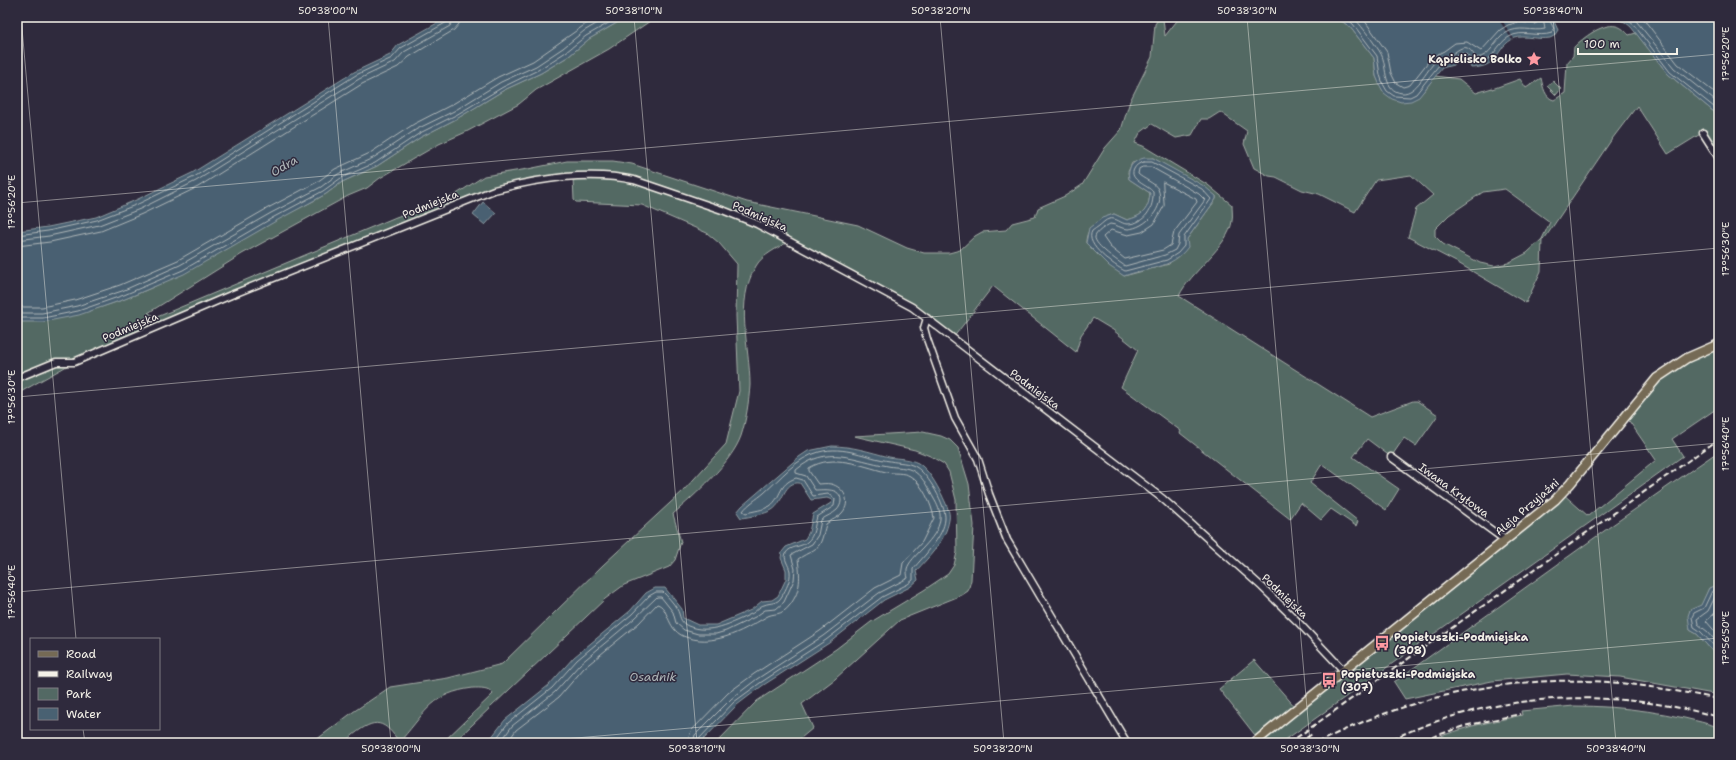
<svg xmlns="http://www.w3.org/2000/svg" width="1736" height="760" font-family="'Shantell Sans',sans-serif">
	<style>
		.green { fill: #536964; stroke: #a4ada6; fill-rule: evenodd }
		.water { fill: #496172; stroke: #8d9ba1 }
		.pier { fill: #2f2a3d }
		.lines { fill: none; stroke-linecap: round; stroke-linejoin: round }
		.shore { stroke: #b0b7b9; stroke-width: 1 }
		.minor-casing { stroke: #f4f1e8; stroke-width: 9 }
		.major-casing { stroke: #f4f1e8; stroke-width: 11 }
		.minor { stroke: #2f2a3d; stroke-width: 6 }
		.major { stroke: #756a55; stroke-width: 8 }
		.rail { stroke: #f4f1e8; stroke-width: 2; stroke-dasharray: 6 3; stroke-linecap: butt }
		.ticks { fill: none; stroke: #f4f1e8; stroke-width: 1; stroke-opacity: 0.45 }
		.labels { text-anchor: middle; stroke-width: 3; stroke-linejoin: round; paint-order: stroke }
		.poi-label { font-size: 11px; font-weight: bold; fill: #f4f1e8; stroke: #2f2a3d; text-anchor: start }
		.street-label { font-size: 11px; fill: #f4f1e8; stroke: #2f2a3d }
		.water-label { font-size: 12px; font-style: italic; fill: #b0b7b9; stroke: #2f2a3d }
		.neatline { fill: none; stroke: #f4f1e8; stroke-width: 1.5 }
		.ticks-label { font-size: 10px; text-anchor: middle; fill: #f4f1e8 }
	</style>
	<rect width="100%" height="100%" fill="#2f2a3d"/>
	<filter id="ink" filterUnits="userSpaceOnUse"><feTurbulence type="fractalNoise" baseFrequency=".025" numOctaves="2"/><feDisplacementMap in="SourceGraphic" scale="8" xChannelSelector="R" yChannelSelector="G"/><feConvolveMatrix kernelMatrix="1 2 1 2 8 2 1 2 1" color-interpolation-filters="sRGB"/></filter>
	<g filter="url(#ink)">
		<path class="green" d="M627,17H656L609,49L536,90L519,104L466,132L439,144L380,178L367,188L348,196L242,254L148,313L157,317L396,217L455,195L484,176L528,169L567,161H613L632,164L747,202L858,225L907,248L924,253H949L960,250L975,236L982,232L1006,230L1012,223L1035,217L1038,208L1065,196L1082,185L1105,148L1121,130L1130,101L1152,57L1155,24L1159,18L1163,19L1165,36L1180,17H1336L1350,27L1374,58L1376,76L1384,93L1424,91L1435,76L1459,79L1476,93L1492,88V89L1520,79L1526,88L1541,78C1543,87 1545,98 1554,100L1565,93L1567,63L1573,56L1574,47C1583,38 1602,23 1616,26C1622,27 1626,32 1629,35L1636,33L1668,74L1719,116V158L1702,133L1668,154L1637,106L1612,139L1545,238L1542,239L1541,271L1526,303L1458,263L1408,237L1416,209L1433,195L1411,175L1376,180L1355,212L1319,194L1302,190L1276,177L1269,176L1254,168L1244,144L1247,131L1220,112L1209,119H1201L1192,135L1176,138L1152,124L1140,133L1135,143L1143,146L1208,185L1232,205C1232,210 1233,216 1232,221C1229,246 1190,272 1179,296L1370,417L1413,401H1417L1438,415L1416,446L1404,438L1391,457L1367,439L1353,457L1399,489L1386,510L1322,464L1310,483L1358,521L1356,526L1331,509L1321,520L1301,503L1290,519L1180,433L1181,431L1121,387L1138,350L1113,330L1093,318L1081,335L1076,352L993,286L953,338L921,313L790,241C779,247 762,255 756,266C734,303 750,346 750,385C749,401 746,421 741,436C732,462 694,496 673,514L681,542L675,560L669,567L624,585L605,599L453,743H442L493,694C489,687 480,688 473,688C433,693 427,710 402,739L406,743H400C384,720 376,717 353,735C350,737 347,742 344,743C338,745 319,743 312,743L353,712L390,687L448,678L502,664L603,565L683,491L726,444L739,391L736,316L737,264L719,243L707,233L642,205L576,202L574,200L573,177L494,190L74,362L17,394V322C112,319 194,268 274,221C291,212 309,204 326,194L342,182L377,166L421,137L458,118L504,90L541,73L569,56L589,39ZM1153,158L1216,196V199L1169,264L1124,276L1086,243C1086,226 1099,219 1114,214L1127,220C1143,216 1149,209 1150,193L1129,179L1128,172L1132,163ZM1505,189L1550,222L1542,239L1527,253L1508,263L1494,266L1480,263L1443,244L1435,236V229L1449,215L1483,192Z
			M1553,81L1561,89L1556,95L1547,86Z
			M1719,344V407L1672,439L1683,456L1281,743H1254L1258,739L1219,689L1254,660L1296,708L1562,493L1588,516L1656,460L1625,415L1657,378Z
			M923,432L941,436L950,440L958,448L969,484L974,525L971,580L968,591L962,595L900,620L835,679L802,704L813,728L795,743H716L757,701L836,649L871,622L924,590L948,574L954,565L957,552L956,500L949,472L944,464L930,456L915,450L854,436Z
			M1719,451V584L1709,588L1701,606L1690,610V630L1697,634L1715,654L1719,656V695L1620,677L1567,674L1492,681L1405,699L1394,682L1611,526Z
			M1574,706C1624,706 1672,713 1719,727V743H1419L1472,726L1522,715L1521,711Z"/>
		<path class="water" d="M448,17H627L589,39L569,56L541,73L504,90L458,118L421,137L377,166L342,182L326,194L276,221L184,274L125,299L79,315L43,322H17V231L48,227L96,217L136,200L192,173L354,72L390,55L398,45Z
			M1336,17H1552L1558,30L1554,36L1550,38C1539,40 1524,35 1515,38C1494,47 1502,67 1471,68L1466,58L1462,56L1453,65L1442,68L1419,97L1411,101L1401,102L1392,99L1384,93L1380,86L1376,76L1374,58L1350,27Z
			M1609,17H1719V116L1668,74L1631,27L1625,22Z
			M1144,158H1153L1204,186L1216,196V199L1187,239L1188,247C1171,270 1148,267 1124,276L1109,266L1086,243L1089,228L1102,218L1114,214L1127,220C1143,216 1149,209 1150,193L1129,179C1127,167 1133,161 1144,158Z
			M483,202L496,213L485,225L473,215Z
			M832,446C852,446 870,452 889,457C899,459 908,458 918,463C929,470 936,484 942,495C945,502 951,512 949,520C946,540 929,557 916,571L918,580L910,587L884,600L829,643L762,686L737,705L700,743H487L505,720L549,685L574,657L630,611L646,593L655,588H665L682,609L683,618L698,625H716L751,610L762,601L772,600L778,596L786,579V570L781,558L782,552L786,547L805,539L809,532L813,514L831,503L832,500L827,498L811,500L800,483C783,481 784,503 772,510C765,514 749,517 741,518L737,512L742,506L799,457L808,451Z
			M1719,584V656L1715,654L1697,634L1690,630L1688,616L1690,610L1701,605L1709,588Z"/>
		<path class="pier" d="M1497,17H1500L1514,39L1512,40Z"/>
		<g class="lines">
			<path class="shore" d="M1345,17L1353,24L1377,56L1380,75L1383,84L1387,91L1394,96L1410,97L1416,94L1439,65L1450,61L1460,53L1468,55L1473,63C1492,66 1495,45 1509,37C1522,29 1538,38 1552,33L1554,29L1548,17
				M1353,17C1358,21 1380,50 1382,56C1387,68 1383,91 1402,93C1417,94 1426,70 1436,61C1440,58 1444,59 1448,57C1460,49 1466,40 1476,58C1491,57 1494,40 1506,33C1519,25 1532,32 1545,29L1543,17
				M1362,17L1387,52L1391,73L1396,83L1403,87L1410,85L1432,57L1444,51L1455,43L1467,42L1481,51L1500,30L1508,25L1519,22L1536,24L1537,17
				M1623,17L1634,25L1670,72L1719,111
				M1633,17L1674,68L1719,104
				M1642,17L1678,64L1719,96
				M1144,162H1152L1202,189L1211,199L1184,237V246L1178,253L1167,260L1125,271C1115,266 1084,245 1092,231C1094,229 1097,228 1099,226C1103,223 1105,220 1109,219C1116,217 1121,224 1127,224C1145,224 1154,208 1153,192C1148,185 1128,180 1134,169C1136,165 1139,163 1144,162Z
				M1143,167H1151L1199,194L1205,200L1179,235L1178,244L1175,250L1165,255L1125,266C1119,262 1094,245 1095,237C1096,232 1106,226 1110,224C1116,224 1121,229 1128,229C1145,228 1166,208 1158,189C1155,183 1143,179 1138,174L1139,169Z
				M1163,182L1196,199L1197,202L1174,232L1171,245L1163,250L1125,259L1110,247L1103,237L1111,230L1128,235L1142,232L1154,224L1164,206Z
				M17,235L48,231L97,220L138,204L194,177L356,75L392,58L401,48L447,22L449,17
				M17,240L49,236L99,225L140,209L196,181L359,79L395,62L404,52L450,26L454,17
				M17,246L50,242L101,231L142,214L198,187L362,84L398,67L409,57L454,30L459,24L460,17
				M17,307H42L75,300L120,285L178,260L268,208L317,182L335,169L370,153L414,124L451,105L498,77L533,61L596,17
				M17,313H42L77,306L122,291L180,265L271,213L321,187L338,174L373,158L417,129L454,111L501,82L536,66L563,48L584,31L608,17
				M17,318H43L78,311L124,295L183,270L274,217L323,191L341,178L375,163L420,133L456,115L503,87L538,70L566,52L586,36L619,17
				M1719,588L1712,591L1704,608L1694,613L1692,617L1694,627L1700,631L1719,651
				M1719,593L1716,595L1708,611L1697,619L1698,624L1708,632L1719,645
				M1719,604L1714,614L1706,621L1719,636
				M493,743L508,723L552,688L577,660L632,614L649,596L656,592H663C668,597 673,602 677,609C681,616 679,622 688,626C709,635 732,623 751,614C756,612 759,606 764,605C771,602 777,605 782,596C786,589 791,580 790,571C789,565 783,559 786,553C790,546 802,547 807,542C815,536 814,525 817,517L834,506L835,499L828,494L813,496L803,480L796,478C778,484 782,497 770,506C764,510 753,511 746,513L743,511C748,504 757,499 764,493C781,478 796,458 819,452C845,445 866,458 890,461C899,463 908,462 916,467C928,474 946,505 945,519C944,536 924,556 913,569V580L908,584L882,597L826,640L760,683L734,702L699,739L698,743
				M500,743L512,726L555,692L580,664L635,618L657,597H661L673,612L676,623L684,630L698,634H716L726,631L755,617L765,610L776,609L784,602L794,580L795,569L791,555L812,544L818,535L821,520C826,516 833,514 837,510C839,508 841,504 841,501C841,487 824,490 815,490L806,476L796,473V470C827,444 854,460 888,466C897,468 906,466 915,472C924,478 929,490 934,499C937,504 941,512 940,519C938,540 910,556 907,569C907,572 907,575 908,578L879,593L823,636L757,679L731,699L695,735L693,743
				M507,743L516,730L559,697L584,668L639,623L657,604C669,607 666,628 683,636C712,648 741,632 766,617C774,612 781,617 790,605C802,589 800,576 798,559C821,545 819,551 826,524C831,520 838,518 842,513C852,502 844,487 831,484C826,483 822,484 818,484L809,471V468C834,453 861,466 886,472C895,474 903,472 910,476C922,483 932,505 934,518L922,542L903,563L901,575L875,588L820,631L754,674L728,693L691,731L687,743"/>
			<g class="minor-casing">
				<path id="minor" d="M1703,133L1719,158
					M927,318L924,328L927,339L955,418L978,459L989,494L1007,540L1127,743
					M17,378L56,362H74L231,295L494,190C538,179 588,170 634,180L725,211L757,224L912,307L1163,499L1262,587L1298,622L1344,671
					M1391,457L1505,540"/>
			</g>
			<g class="major-casing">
				<path id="major" d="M1254,743L1555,500L1570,484L1657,378L1687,358L1719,344"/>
			</g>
			<use href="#minor" class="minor"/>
			<use href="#major" class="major"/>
			<path class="rail" d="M1289,743L1719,439
				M1299,743L1312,734
				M1317,743C1407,697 1507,675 1608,682C1646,685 1682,692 1719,699
				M1384,743C1490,691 1607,687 1719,717
				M1415,743L1464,726L1520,714"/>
		</g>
	</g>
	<path class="ticks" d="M21,17L76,639M328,17L391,743M634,17L697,743M940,17L1004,743M1247,17L1310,743M1553,17L1616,743M17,203L1719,54M17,397L1719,248M17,592L1719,443M83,729L85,743M519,743L1719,638"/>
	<defs>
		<g id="sight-bare" transform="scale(1.2)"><path d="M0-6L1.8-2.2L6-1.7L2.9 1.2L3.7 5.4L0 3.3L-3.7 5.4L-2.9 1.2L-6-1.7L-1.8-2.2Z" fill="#ff9aa2" stroke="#2f2a3d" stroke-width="2.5" paint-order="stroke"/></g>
		<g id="bus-bare" transform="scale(1.2)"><path d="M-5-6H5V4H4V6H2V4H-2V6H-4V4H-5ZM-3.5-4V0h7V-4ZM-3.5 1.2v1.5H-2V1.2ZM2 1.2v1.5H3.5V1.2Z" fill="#ff9aa2" stroke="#2f2a3d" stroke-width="2.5" paint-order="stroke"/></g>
	</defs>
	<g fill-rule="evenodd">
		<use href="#sight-bare" x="1534" y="59"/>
		<use href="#bus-bare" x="1382" y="643"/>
		<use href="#bus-bare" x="1329" y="680"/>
	</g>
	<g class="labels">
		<g class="poi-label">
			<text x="1522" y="63" text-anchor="end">Kąpielisko Bolko</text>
			<text x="1394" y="641">Popiełuszki-Podmiejska<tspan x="1394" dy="13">(308)</tspan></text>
			<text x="1341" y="678">Popiełuszki-Podmiejska<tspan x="1341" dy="13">(307)</tspan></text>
		</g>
		<g class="street-label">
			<text transform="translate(430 204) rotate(-22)" y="4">Podmiejska</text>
			<text transform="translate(760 216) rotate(24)" y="4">Podmiejska</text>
			<text transform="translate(130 327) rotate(-23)" y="4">Podmiejska</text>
			<text transform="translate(1035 389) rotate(37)" y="4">Podmiejska</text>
			<text transform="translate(1454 490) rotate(36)" y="4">Iwana Kryłowa</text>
			<text transform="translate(1527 507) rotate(-41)" y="4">Aleja Przyjaźni</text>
			<text transform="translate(1285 596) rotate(44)" y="4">Podmiejska</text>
		</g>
		<g class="water-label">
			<text transform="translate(284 166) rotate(-31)" y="4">Odra</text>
			<text x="653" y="681">Osadnik</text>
		</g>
	</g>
	<rect width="1736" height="760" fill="none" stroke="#2f2a3d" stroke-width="44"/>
	<rect x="30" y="638" width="130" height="92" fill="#2f2a3d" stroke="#7e7a81"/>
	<rect x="38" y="651" width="20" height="6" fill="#756a55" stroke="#7e7a81"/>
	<text x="66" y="658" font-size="12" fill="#f4f1e8">Road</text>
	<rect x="38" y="671" width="20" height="6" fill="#f4f1e8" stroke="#7e7a81"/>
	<text x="66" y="678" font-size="12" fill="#f4f1e8">Railway</text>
	<rect x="38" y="688" width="20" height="12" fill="#536964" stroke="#7e7a81"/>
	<text x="66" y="698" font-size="12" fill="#f4f1e8">Park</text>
	<rect x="38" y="708" width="20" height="12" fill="#496172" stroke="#7e7a81"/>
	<text x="66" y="718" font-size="12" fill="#f4f1e8">Water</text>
	<path d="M1578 48v6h99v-6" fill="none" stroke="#f4f1e8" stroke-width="2"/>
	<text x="1584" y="48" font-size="12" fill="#f4f1e8" stroke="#2f2a3d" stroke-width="3" paint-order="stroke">100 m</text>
	<rect x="22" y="22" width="1692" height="716" class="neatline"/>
	<g class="ticks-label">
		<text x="328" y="14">50°38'00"N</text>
		<text x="634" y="14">50°38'10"N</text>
		<text x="941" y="14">50°38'20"N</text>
		<text x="1247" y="14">50°38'30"N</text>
		<text x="1553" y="14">50°38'40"N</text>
		<text transform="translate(1725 54) rotate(-90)" y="4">17°56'20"E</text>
		<text transform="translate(11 202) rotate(-90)" y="4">17°56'20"E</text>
		<text transform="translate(1725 249) rotate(-90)" y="4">17°56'30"E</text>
		<text transform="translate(11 397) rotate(-90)" y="4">17°56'30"E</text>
		<text transform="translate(1725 444) rotate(-90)" y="4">17°56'40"E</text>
		<text transform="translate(11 592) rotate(-90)" y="4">17°56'40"E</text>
		<text transform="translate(1725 638) rotate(-90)" y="4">17°56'50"E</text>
		<text x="391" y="752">50°38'00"N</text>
		<text x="697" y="752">50°38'10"N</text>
		<text x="1003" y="752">50°38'20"N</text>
		<text x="1310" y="752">50°38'30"N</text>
		<text x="1616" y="752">50°38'40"N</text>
	</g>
</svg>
